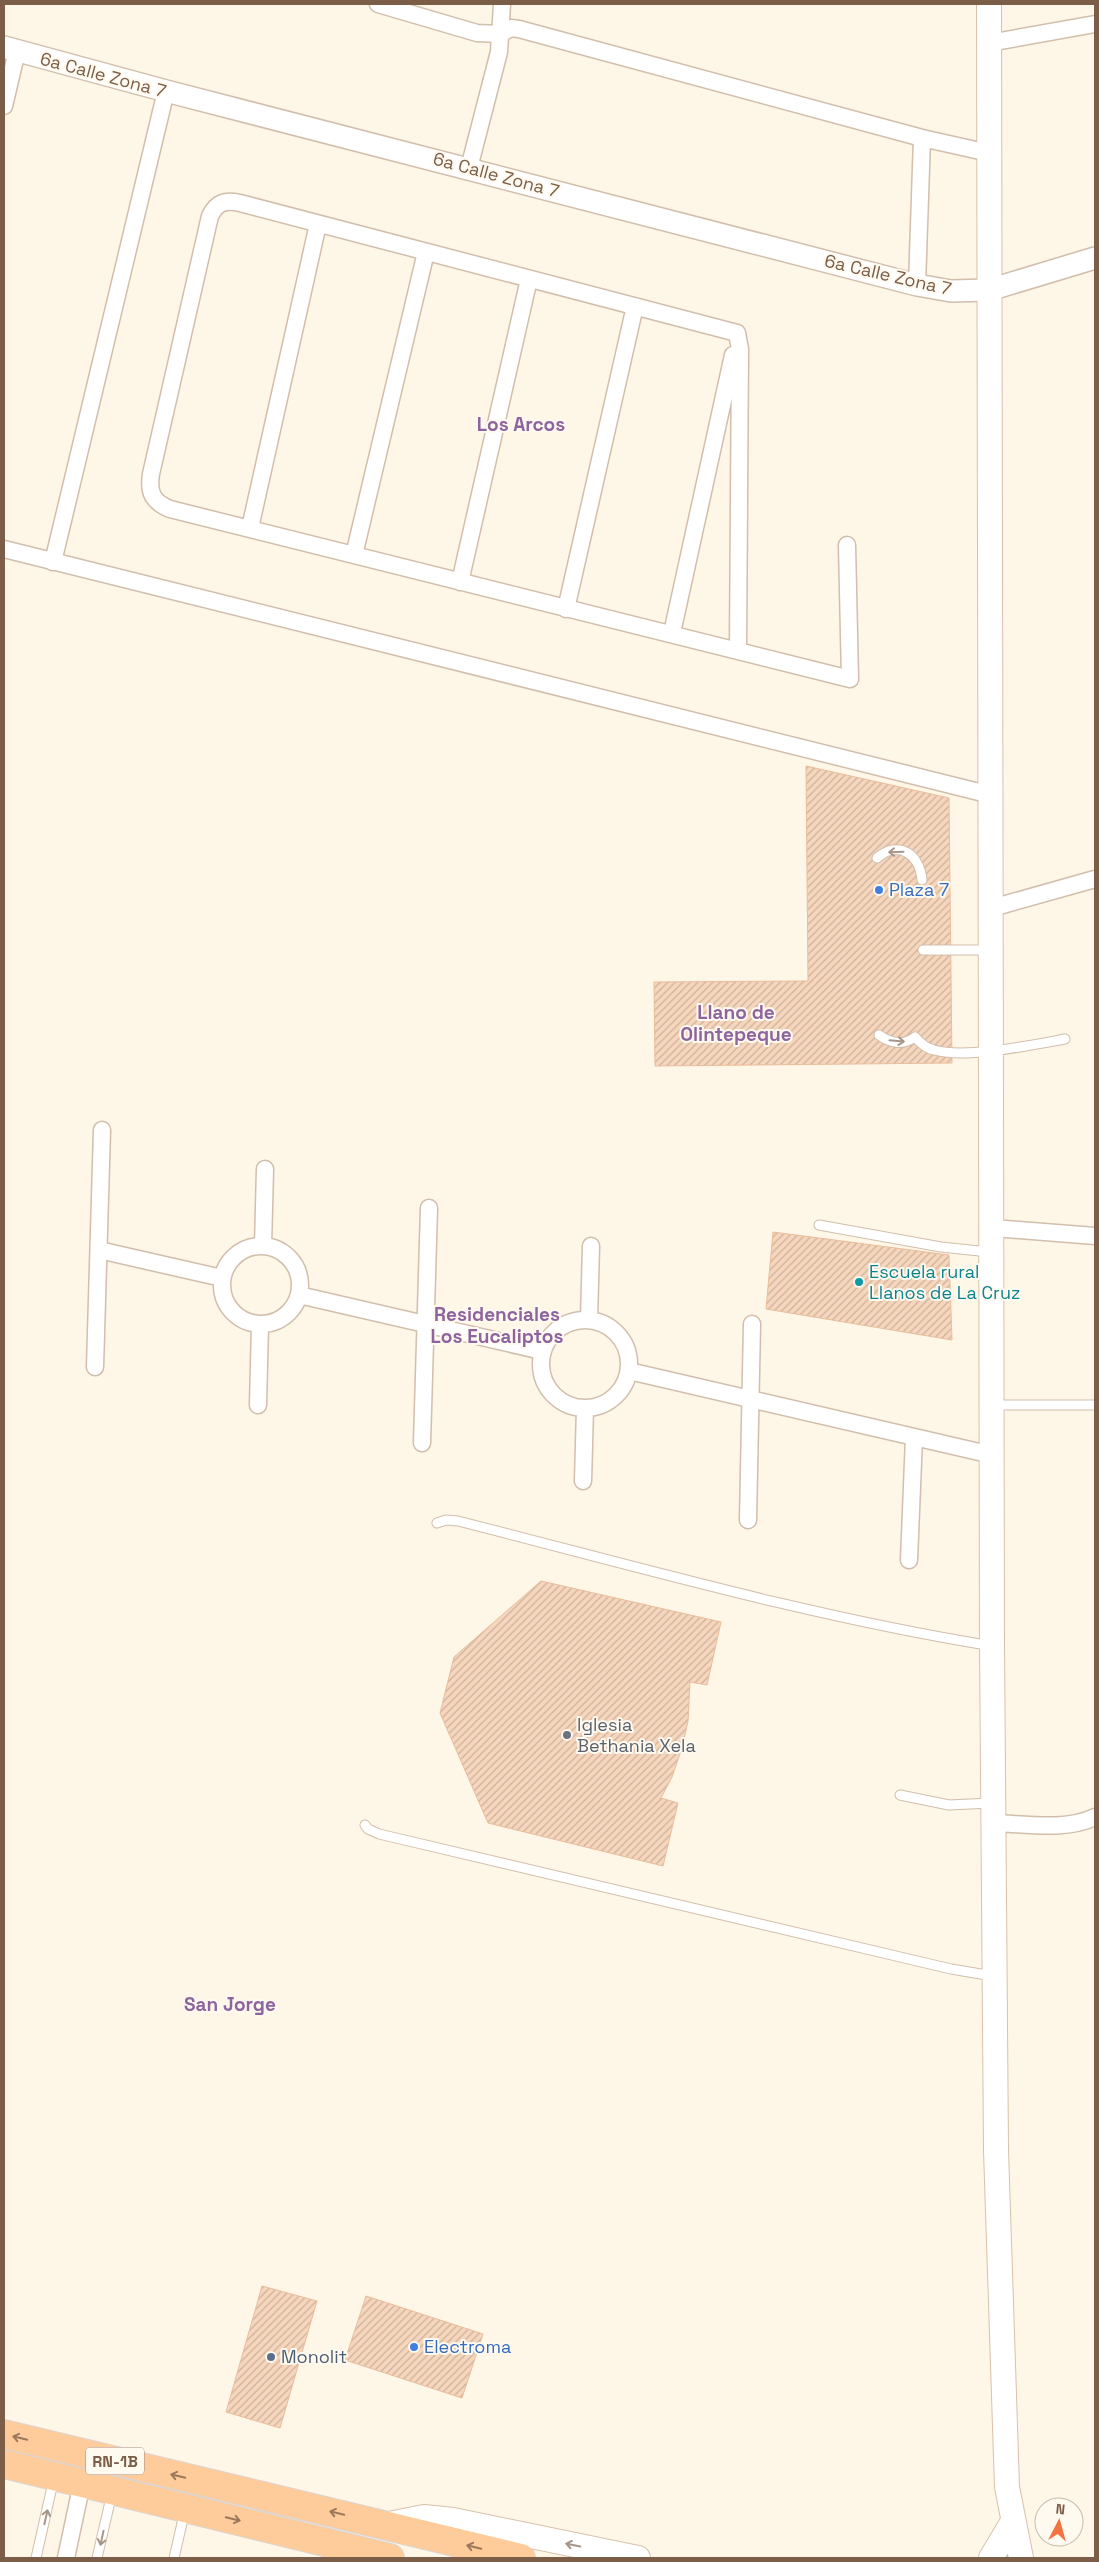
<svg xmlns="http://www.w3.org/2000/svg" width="1099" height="2562" font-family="'Space Grotesk',sans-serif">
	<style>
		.building { fill: url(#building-hatch); stroke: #eabd9b }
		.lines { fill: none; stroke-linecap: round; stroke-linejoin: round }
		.service-casing { stroke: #d2beab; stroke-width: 11 }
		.minor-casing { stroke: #d2beab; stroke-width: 19 }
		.tertiary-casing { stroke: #d2beab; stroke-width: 24 }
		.secondary-casing { stroke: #d8c1aa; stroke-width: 26 }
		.trunk-casing { stroke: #ddd5cf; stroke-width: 30 }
		.service { stroke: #fff; stroke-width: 9 }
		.minor { stroke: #fff; stroke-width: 16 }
		.tertiary { stroke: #fff; stroke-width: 21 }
		.secondary { stroke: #fff; stroke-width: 24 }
		.trunk { stroke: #fecc9b; stroke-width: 28 }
		.oneway { stroke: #a99688 }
		.oneway2 { stroke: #9c795d }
		.shop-dot { fill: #3f7fe0; stroke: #fffaef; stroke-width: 2 }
		.culture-dot { fill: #0f9aa8; stroke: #fffaef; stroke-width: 2 }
		.worship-dot { fill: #6b7280; stroke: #fffaef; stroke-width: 2 }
		.service-dot { fill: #5c6f8a; stroke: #fffaef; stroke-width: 2 }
		.labels { text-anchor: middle; stroke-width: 4; stroke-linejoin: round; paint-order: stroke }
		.shield { fill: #fffaef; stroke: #a38c7a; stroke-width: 1 }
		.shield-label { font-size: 16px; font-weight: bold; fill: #7b5d48 }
		.street-label { font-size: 18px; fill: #7b5d48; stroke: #fffaef }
		.shop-label { font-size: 18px; fill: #366cbe; stroke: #fffaef; text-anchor: start }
		.culture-label { font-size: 18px; fill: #0d838f; stroke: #fffaef; text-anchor: start }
		.worship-label { font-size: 18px; fill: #5b616d; stroke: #fffaef; text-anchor: start }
		.service-label { font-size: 18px; fill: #4e5e75; stroke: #fffaef; text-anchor: start }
		.neighbourhood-label { font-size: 19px; font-weight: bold; fill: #8e649e; stroke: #fffaef }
	</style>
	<defs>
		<pattern id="building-hatch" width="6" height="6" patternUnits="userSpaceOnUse" patternTransform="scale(1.25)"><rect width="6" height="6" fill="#f6d6bc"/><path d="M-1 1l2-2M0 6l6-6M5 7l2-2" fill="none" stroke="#ccb19b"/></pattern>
	</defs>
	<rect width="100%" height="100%" fill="#fef6e7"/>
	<path class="building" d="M806,766L949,798L952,1063L655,1066L654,982L808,981Z
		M773,1232L949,1255L952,1340L766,1309Z
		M541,1581L721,1622L707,1685L690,1682L688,1721L682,1748L672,1777L661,1798L678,1803L663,1866L488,1823L440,1713L454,1657Z
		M262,2286L317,2301L280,2428L226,2412Z
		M366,2296L483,2334L462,2398L345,2360Z"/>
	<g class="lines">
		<g class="service-casing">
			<path id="service" d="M877,858C899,839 920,855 922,880
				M923,950H991
				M879,1035C890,1043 903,1046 915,1037C920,1043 925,1048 934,1050C965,1059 1032,1045 1065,1039
				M819,1225L941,1247L989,1252
				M992,1405H1095
				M437,1523L446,1520L458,1521C635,1566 812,1617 992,1646
				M900,1795L949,1805L991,1803
				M365,1825L368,1829L379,1834L951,1969L993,1976
				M36,2558L54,2478
				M97,2558L112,2493
				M174,2558L185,2510"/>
		</g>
		<g class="minor-casing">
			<path id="minor" d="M378,4L477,33L500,34L511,28L519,29L922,138
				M989,43L1095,24
				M4,106L17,51
				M469,168L499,52L502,4
				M917,285L922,138L989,153
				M737,333L240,203C225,200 217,202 210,216L151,474C148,493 153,502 170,509L850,679L847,545
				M737,333L740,349L738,650
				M250,528L318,224
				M4,549L991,795
				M354,555L426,252
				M53,562L166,91
				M460,582L529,279
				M566,609L635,306
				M672,633L733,355
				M992,908L1095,879
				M993,1228L1095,1236
				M222 1285a39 39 0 1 1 78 0a39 39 0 1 1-78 0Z
				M263,1246L265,1169
				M99,1250L222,1278
				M299,1295L542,1351
				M589,1320L591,1246
				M541 1364a44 44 0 1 1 88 0a44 44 0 1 1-88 0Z
				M95,1367L102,1130
				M629,1371L992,1455
				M258,1405L260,1325
				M422,1443L429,1208
				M583,1481L585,1408
				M748,1520L752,1324
				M909,1560L914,1437
				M995,1823C1026,1824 1066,1831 1095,1817
				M66,2558L82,2483"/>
		</g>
		<g class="tertiary-casing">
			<path id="tertiary" d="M4,47L166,91L917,285L951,291L989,290L1095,258"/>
		</g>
		<g class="secondary-casing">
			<path id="secondary" d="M989,4L992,1646L996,2150L1007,2487L1021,2558
				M384,2525L424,2517L453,2520L638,2558
				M991,2558L1012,2523"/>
		</g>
		<g class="trunk-casing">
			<path id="trunk" d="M4,2434L521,2558
				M4,2464L390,2558"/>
		</g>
		<use href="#service" class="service"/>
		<use href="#minor" class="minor"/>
		<use href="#tertiary" class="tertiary"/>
		<use href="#secondary" class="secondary"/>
		<use href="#trunk" class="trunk"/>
	</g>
	<defs><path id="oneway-shaft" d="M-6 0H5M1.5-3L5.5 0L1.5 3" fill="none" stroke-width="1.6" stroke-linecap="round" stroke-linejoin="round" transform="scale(1.25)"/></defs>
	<g class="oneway">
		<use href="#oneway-shaft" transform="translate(896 852) rotate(178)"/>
		<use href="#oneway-shaft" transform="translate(897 1041) rotate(5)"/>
		<use href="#oneway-shaft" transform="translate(46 2517) rotate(-77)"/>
		<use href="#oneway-shaft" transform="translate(102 2538) rotate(102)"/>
		<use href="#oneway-shaft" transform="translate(573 2545) rotate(-168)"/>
	</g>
	<g class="oneway2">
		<use href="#oneway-shaft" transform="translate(20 2438) rotate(-166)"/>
		<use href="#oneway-shaft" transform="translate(178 2476) rotate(-166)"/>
		<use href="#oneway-shaft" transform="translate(337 2513) rotate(-167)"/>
		<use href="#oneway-shaft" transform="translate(233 2519) rotate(14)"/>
		<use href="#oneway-shaft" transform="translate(474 2547) rotate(-166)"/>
	</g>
	<g class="shop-dot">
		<circle cx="879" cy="890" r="5"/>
		<circle cx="414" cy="2347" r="5"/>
	</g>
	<circle class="culture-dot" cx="859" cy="1282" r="5"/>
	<circle class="worship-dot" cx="567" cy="1735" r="5"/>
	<circle class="service-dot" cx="271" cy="2357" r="5"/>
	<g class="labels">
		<rect class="shield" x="86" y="2447.5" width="58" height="27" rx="4"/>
		<g class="shield-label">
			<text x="115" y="2467">RN-1B</text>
		</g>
		<g class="street-label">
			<text transform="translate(103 75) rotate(15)" y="6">6a Calle Zona 7</text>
			<text transform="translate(496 175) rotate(15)" y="6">6a Calle Zona 7</text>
			<text transform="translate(888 275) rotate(13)" y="6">6a Calle Zona 7</text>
		</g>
		<g class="shop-label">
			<text x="889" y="896">Plaza 7</text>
			<text x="424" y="2353">Electroma</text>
		</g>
		<g class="culture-label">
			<text x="869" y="1278">Escuela rural<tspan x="869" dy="21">Llanos de La Cruz</tspan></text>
		</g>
		<g class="worship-label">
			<text x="577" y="1731">Iglesia<tspan x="577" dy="21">Bethania Xela</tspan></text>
		</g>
		<g class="service-label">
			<text x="281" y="2363">Monolit</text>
		</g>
		<g class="neighbourhood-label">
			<text x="521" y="431">Los Arcos</text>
			<text x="736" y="1019">Llano de<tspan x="736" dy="22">Olintepeque</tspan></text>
			<text x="497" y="1321">Residenciales<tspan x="497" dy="22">Los Eucaliptos</tspan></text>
			<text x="230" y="2011">San Jorge</text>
		</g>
	</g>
	<rect width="1099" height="2562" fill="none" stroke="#7b5d48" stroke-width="10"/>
	<g transform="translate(1059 2522) rotate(6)"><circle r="24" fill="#fffaef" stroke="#cabbac"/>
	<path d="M0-4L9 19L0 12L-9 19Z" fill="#f27342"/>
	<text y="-8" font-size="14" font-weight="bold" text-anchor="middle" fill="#7b5d48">N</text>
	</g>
</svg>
